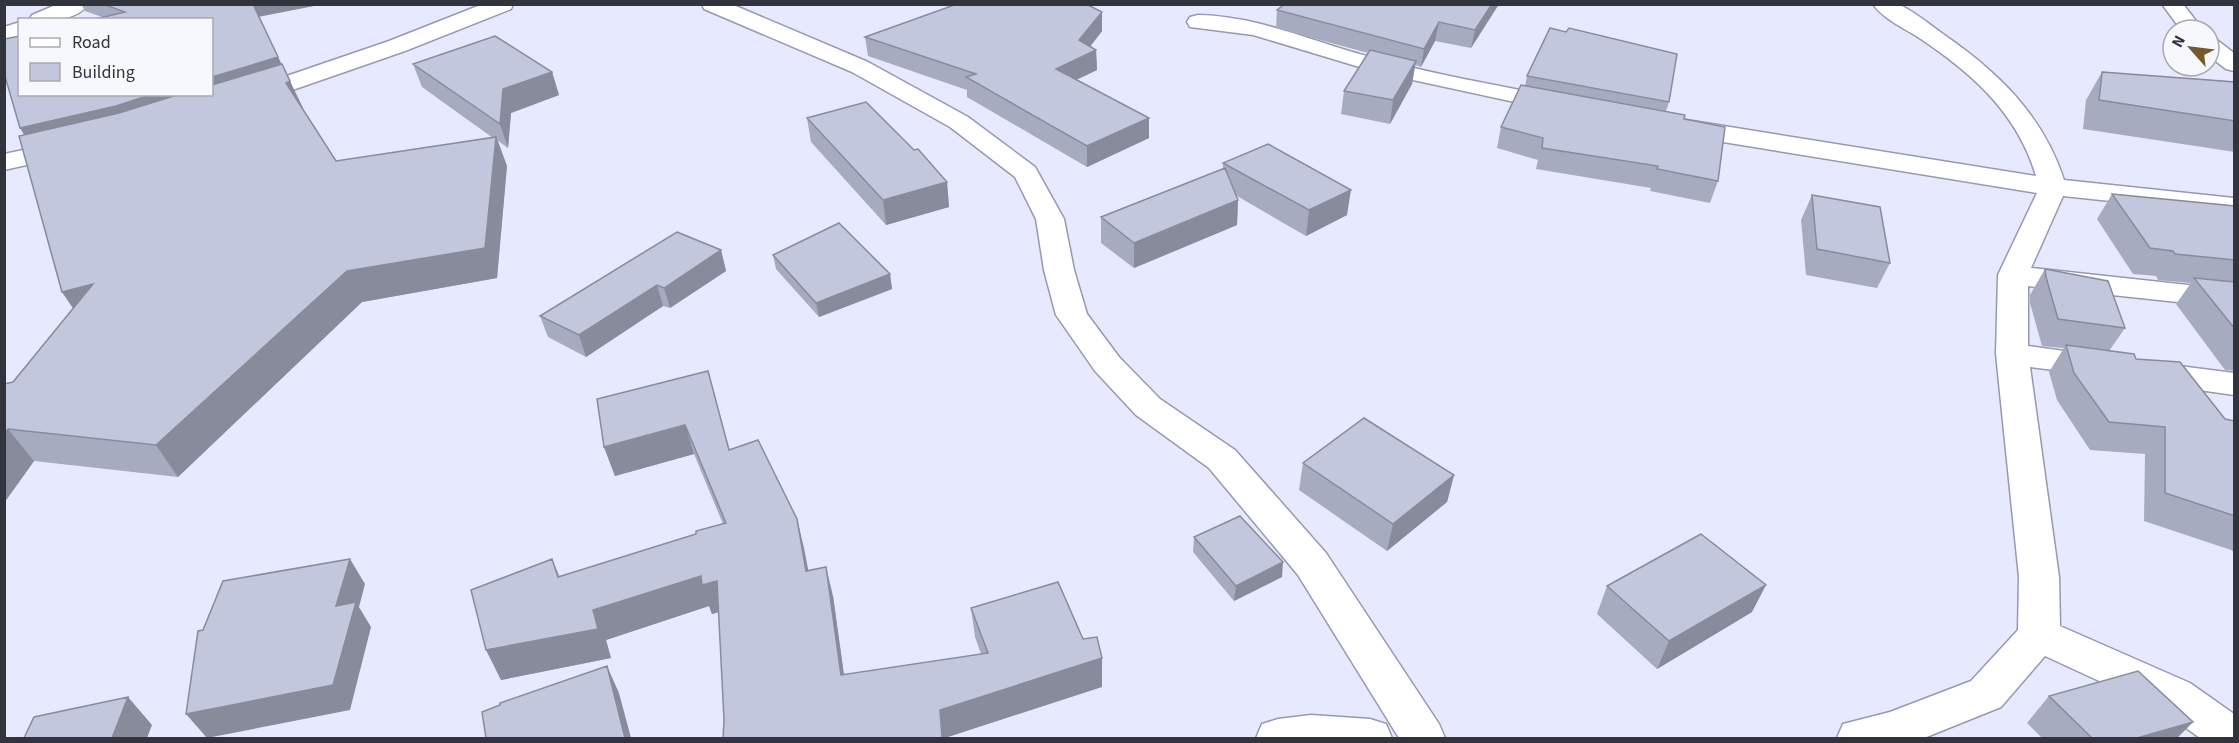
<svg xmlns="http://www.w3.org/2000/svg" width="2239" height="743" font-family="'Source Sans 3',sans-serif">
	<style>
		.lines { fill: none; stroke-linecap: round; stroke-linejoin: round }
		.minor-casing { stroke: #9699b0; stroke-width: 3 }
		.minor { fill: #fff; fill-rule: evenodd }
		.wall { fill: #a7abbf }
		.shaded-wall { fill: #888b9b }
		.building { fill: #c2c7de; stroke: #888b9b; stroke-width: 1.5 }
	</style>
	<rect width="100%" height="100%" fill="#e7eafe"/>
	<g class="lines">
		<g class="minor-casing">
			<path id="minor" d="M58,4H88C77,22 47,20 29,20L32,15Z
				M483,4H513L511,9L405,51L258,102L249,104L240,102L237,97L240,92L389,41Z
				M702,4H731L868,62L968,117L1035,167L1064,219L1074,270L1087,314L1119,357L1160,399L1235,450L1326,553L1439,724L1445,738H1399L1298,575L1209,468L1136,415L1095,371L1061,322L1056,315L1044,270L1036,219L1015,177L950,127L852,72L704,9Z
				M1873,4C1880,4 1888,4 1896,4C1907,6 1932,26 1943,34C1998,72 2043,115 2064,180L2234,198V214L2063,196L2031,268L2234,290V308L2028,286V346L2100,356L2112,359L2116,366L2112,373L2100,376L2030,367L2059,577L2060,626L2190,683L2234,714V738H2200L2160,709L2045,656L2001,707L1924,738H1837L1843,724L1890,712L1971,681L2018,630L2019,577L1996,354L1998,275L2037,193L1680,135L1671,132L1667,127L1671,122L1680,119L2036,176C2018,114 1973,74 1921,39C1906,29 1883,19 1873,4Z
				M2162,4H2183L2203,30H2181Z
				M1198,15C1257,16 1311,41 1367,56C1431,74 1496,85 1561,98L1570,100L1573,105L1570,110L1561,112L1376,72L1253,35L1190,27L1187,22L1190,17Z
				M20,22V37L4,43V27Z
				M2209,38L2217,40L2234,53V71L2226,69L2209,56Z
				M67,141L76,144L80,149L76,154L4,170V154Z
				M2148,362L2234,373V395L2136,381L2131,373L2136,365Z
				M1311,715L1370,719L1386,724L1392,738H1256L1262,724L1278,719Z"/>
		</g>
		<use href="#minor" class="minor"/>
	</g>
	<path class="wall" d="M81,4H324L258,16L290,81L302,109L336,161L493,138L422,87L413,64L552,72L559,95L511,113L508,148L498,141L507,166L497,278L362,302L178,477L34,461L4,503V384L13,382L74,309L62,292L25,135L20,128L102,17L85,11Z
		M1285,4H1499L1471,48L1435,41L1421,67L1415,65L1412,84L1390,124L1341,114L1344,91L1368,53L1276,28L1277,10Z
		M1102,31L1090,47L1096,50L1097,70L1076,80L1149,118V138L1087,167L967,97V90L868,56L865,37Z
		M2102,72L2235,82V152L2083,129L2086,100Z
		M1527,76L1669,102L1666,111L1684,119L1718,181L1710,203L1650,191L1651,188L1536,169L1538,160L1497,148L1501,127L1525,86Z
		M807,118L947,182L949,207L886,225L811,142Z
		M1223,163L1347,215L1306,236L1237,196L1238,200L1237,225L1134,268L1101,243V217L1223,169Z
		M2112,194L2235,206V371L2225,370L2176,304L2191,283L2158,280L2156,276L2133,274L2097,219Z
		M1812,195L1890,263L1877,288L1806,275L1801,220Z
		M721,250L726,271L670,308L663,306L586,357L548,337L540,316Z
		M773,255L890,274L892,289L819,317L776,269Z
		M2045,269L2125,328L2109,351L2136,359L2225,419L2235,421V553L2231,550L2144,521L2145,454L2090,450L2057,400L2049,372L2064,348L2042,346L2030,303V295Z
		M708,371L729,450L797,519L808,571L833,596L844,675L981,654L975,637L971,608L1102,687L724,720L719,612L712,614L709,606L606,640L611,658L501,680L552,559L560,577L696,534L723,524L694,454L615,476L604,447Z
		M1303,463L1454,475L1447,502L1387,551L1299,490Z
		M1194,537L1282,577L1234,601L1193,552Z
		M1607,586L1752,612L1657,669L1597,614Z
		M2049,696L2193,722L2177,738H2042L2027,723Z"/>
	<path class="shaded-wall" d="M253,4H324L258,17Z
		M1492,4H1499L1471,48L1475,30Z
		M1102,12V31L1081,58L1096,50L1097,70L1057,89L1056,69L1079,40Z
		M1439,22L1435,41L1421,67L1424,49Z
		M278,57L286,74L31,146L20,128L153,94H212V77Z
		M1416,61L1412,84L1390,124L1393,100Z
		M552,72L559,95L511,113L508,148L500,124L503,89Z
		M290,81L303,108L299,110L286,83Z
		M1149,118V138L1087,167V146Z
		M496,137L507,166L497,278L362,302L178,477L156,445L347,271Z
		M947,182L949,207L886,225L883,200Z
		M1351,190L1347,215L1306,236L1309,210Z
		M1238,200L1237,225L1134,268V243Z
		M721,250L726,271L670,308L664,288Z
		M890,274L892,289L819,317L816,303Z
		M93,284L83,323L62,292Z
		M657,285L663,306L586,357L579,335Z
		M685,425L694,454L615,476L604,447Z
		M8,429L34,461L4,503V434Z
		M1454,475L1447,502L1387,551L1393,524Z
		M797,519L804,548L814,600L806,571Z
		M350,559L365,584L359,607L371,627L350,710L207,738L186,714L336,606Z
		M1283,562L1282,577L1234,601L1236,586Z
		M826,567L833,596L848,704L841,675Z
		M701,576L717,581L726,610L712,614L709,606L606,640L611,658L501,680L486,650L593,610Z
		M1766,585L1752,612L1657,669L1669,641Z
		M1102,658V687L945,738H942L940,710Z
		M607,666L619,693L631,738H625Z
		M128,697L152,725L147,738H112Z
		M2193,722L2177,738H2137Z"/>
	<path class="building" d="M103,4H253L278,57L212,77V20H91L125,12Z
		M957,4H1086L1102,12L1079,40L1096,50L1056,69L1149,118L1087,146L966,77L976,74L865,37Z
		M1285,4H1492L1475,30L1439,22L1424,49L1277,10Z
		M1550,28L1566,32L1569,28L1677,54L1669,102L1527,76Z
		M20,36V94H153L116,106L20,128L4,73V39Z
		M495,36L552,72L503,89L500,124L413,64Z
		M1370,50L1416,61L1393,100L1344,91Z
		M282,64L290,81L286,83L336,161L496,137L485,248L347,271L156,445L8,429L4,434V384L13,382L93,284L62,292L19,136L119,113L180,94H212V85Z
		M2102,72L2235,82V121L2099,100Z
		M1521,85L1685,115L1684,119L1725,127L1718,181L1657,169L1658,166L1542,148L1543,138L1501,127Z
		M866,102L914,150L918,149L947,182L883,200L807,118Z
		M1268,144L1351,190L1309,210L1223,163Z
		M1225,168L1238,200L1134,243L1101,217Z
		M2112,194L2235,206V260L2175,254L2173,251L2150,248Z
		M1812,195L1880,207L1890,263L1817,249Z
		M839,223L890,274L816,303L773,255Z
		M677,232L721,250L664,288L657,285L579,335L540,316Z
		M2045,269L2108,281L2125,328L2058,319L2046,277Z
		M2194,278L2235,282V329Z
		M2066,345L2134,354L2136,359L2180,362L2225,419L2235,421V516L2165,493V427L2109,422L2074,373Z
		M708,371L729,450L758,440L797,519L806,571L826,567L841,675L988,653L971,608L1058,582L1083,639L1097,637L1102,658L940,710L942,738H723L724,720L717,581L702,585L701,576L593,610L598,629L486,650L471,590L552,559L558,577L696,534V531L726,523L685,425L604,447L597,399Z
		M1364,418L1454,475L1393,524L1303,463Z
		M1240,516L1283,562L1236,586L1194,537Z
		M1701,534L1766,585L1669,641L1607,586Z
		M350,559L336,606L356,602L333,685L186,714L198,631L203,630L223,581Z
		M607,666L625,738H486L482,712L500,705V703Z
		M2138,671L2193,722L2137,738H2092L2049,696Z
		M128,697L112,738H24L34,717Z"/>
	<rect width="2239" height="743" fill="none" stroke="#32343d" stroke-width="12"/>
	<rect x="18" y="18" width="195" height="78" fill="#f7f8fd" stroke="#a8aab0" stroke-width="1.5"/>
	<rect x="30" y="38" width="30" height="9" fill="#ffffff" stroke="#a8aab0" stroke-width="1.5"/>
	<text x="72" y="48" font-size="18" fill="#32343d">Road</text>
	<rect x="30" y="63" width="30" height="18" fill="#c2c7de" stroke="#a8aab0" stroke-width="1.5"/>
	<text x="72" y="78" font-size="18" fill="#32343d">Building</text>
	<g transform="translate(2191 48) rotate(298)"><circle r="28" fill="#f7f8fd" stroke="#a8aab0" stroke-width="1.5"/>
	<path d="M0-4.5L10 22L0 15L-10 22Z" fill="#75582c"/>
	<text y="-9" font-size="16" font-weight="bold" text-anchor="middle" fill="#32343d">N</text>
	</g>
</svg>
